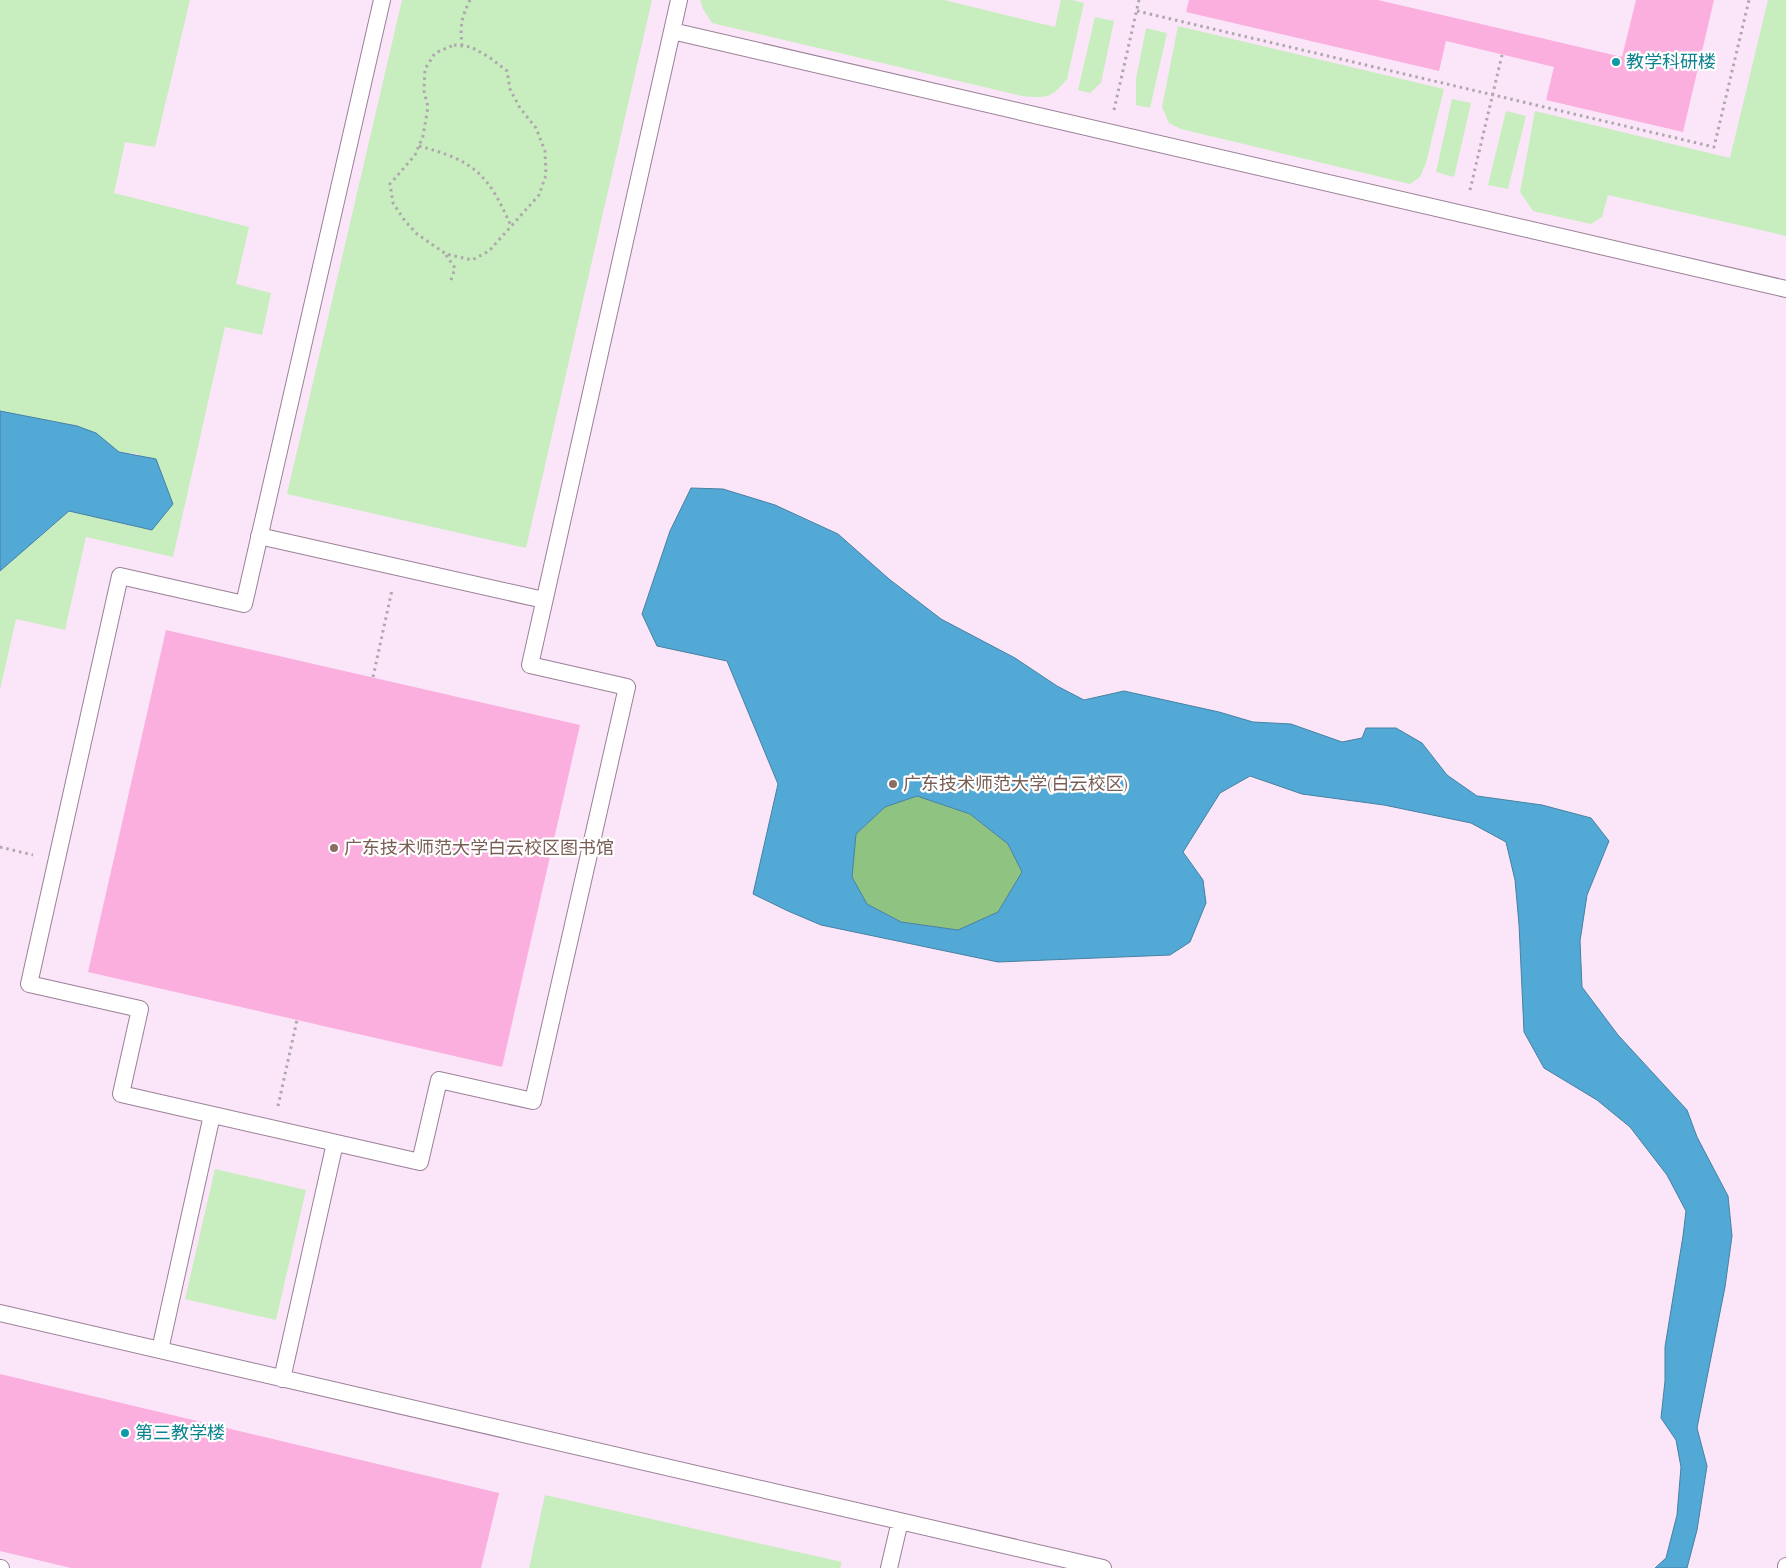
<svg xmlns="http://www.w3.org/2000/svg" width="1786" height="1568" font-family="Spectral,'Noto Sans SC',serif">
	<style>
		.built { fill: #fbe6f9 }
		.green { fill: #c8edbe }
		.forest { fill: #8fc381 }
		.water { fill: #53a9d6; stroke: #4780a2; fill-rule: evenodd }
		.building { fill: #faafdf }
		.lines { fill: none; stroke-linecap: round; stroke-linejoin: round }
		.lane-casing { stroke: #9a8097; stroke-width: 18 }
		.path { stroke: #aea7ad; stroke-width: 3; stroke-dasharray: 2.5 4; stroke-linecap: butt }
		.lane { stroke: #fff; stroke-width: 16 }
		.culture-dot { fill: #0f9aa8; stroke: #fff; stroke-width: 2 }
		.education-dot { fill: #8d6e63; stroke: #fff; stroke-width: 2 }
		.labels { text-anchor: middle; stroke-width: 4.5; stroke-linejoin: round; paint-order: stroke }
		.culture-label { font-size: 18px; fill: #0d838f; stroke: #fff; text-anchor: start }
		.education-label { font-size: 18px; fill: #785e54; stroke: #fff; text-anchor: start }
	</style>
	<rect width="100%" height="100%" fill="#fcf7fc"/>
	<path class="built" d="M0,0H1786V1568H0Z"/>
	<path class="green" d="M0,0H190L155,147L125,142L114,193L249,227L236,284L271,293L262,335L225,327L173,557L86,537L65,630L16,619L0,690V571L69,511L152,530L139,454L119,452L96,433L77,426L0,411Z
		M402,0H652L526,548L287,494Z
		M700,0H944L1055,27L1061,0H1072L1084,3L1067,79C1050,99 1047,98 1022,96L712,23L703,9Z
		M1768,0H1786V236L1608,195L1602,217L1591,224L1533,211L1520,192L1535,111L1730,158Z
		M1095,17L1114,21L1101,83L1090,93L1078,90Z
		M1178,26L1444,89L1426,163L1420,177L1410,184L1181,129L1169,123L1162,107Z
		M1146,28L1167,33L1150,108L1136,105V79Z
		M1452,99L1471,103L1454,177L1436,172Z
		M1506,111L1526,116L1508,189L1488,185Z
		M215,1169L306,1190L276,1320L185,1299Z
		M545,1495L842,1562L840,1568H529Z"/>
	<path class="forest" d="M917,796L970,814L1008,844L1022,872L998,912L958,930L901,922L867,904L852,877L856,834L885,807Z"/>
	<path class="water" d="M0,411L77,426L96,433L119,452L156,459L173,504L152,530L69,511L0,571Z
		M691,488L723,489L775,505L838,534L889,579L941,619L1015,658L1057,686L1084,700L1124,691L1219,712L1253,722L1291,724L1342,742L1362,738L1366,728H1396L1422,743L1447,775L1477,796L1542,805L1591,818L1609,841L1587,895L1580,941L1582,987L1618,1035L1687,1110L1697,1137L1728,1196L1732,1236L1725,1287L1697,1428L1707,1466L1697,1530L1687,1568H1655L1666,1558L1677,1515L1681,1467L1676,1440L1661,1418L1665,1381V1347L1683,1236L1686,1211L1667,1175L1630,1127L1597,1100L1544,1068L1524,1032L1519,924L1515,880L1506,842L1471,823L1384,805L1302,794L1250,776L1220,793L1183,852L1203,880L1206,903L1190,942L1170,955L998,962L821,925L788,911L753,894L778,784L727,661L657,646L642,614L670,531ZM917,796L970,814L1008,844L1022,872L998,912L958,930L901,922L867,904L852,877L856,834L885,807Z"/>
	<path class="building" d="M1189,0H1378L1622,57L1636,0H1714L1683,132L1546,100L1554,67L1446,41L1439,71L1186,12Z
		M166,630L580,725L502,1067L88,972Z
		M0,1374L499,1493L481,1568H71L0,1551Z"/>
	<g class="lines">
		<g class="lane-casing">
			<path id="lane" d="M382,0L244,604L120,576L29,984L140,1009L121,1094L420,1162L439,1080L533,1101L627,687L530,665L679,0
				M672,31L1786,289
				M259,536L544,600
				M0,1313L1103,1568
				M160,1350L212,1115
				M282,1379L335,1143
				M0,1568H1
				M889,1568L900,1521
				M1786,1568V1566"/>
		</g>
		<path class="path" d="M1137,11L1714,147L1749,0
			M454,45L471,47L489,57L507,71L510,89L520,108L536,128L545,151L546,175L539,195L489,251L472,260L446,254L417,234L405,221L393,203L390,184L415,155L423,136L428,107L424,91L425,69L435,53Z
			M462,46C460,27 461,18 470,0
			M1114,110L1139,0
			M419,146C475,161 488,174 511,226
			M1470,190L1502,55
			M446,255L455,268L450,283
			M373,677L392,590
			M0,847L33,855
			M278,1106L297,1020"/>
		<use href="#lane" class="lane"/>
	</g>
	<g class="culture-dot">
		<circle cx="1616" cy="62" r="5"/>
		<circle cx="125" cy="1433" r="5"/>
	</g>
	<g class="education-dot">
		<circle cx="893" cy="784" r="5"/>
		<circle cx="334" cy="848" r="5"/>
	</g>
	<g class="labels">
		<g class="culture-label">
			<text x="1626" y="68">教学科研楼</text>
			<text x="135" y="1439">第三教学楼</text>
		</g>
		<g class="education-label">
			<text x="903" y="790">广东技术师范大学(白云校区)</text>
			<text x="344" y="854">广东技术师范大学白云校区图书馆</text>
		</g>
	</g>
</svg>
